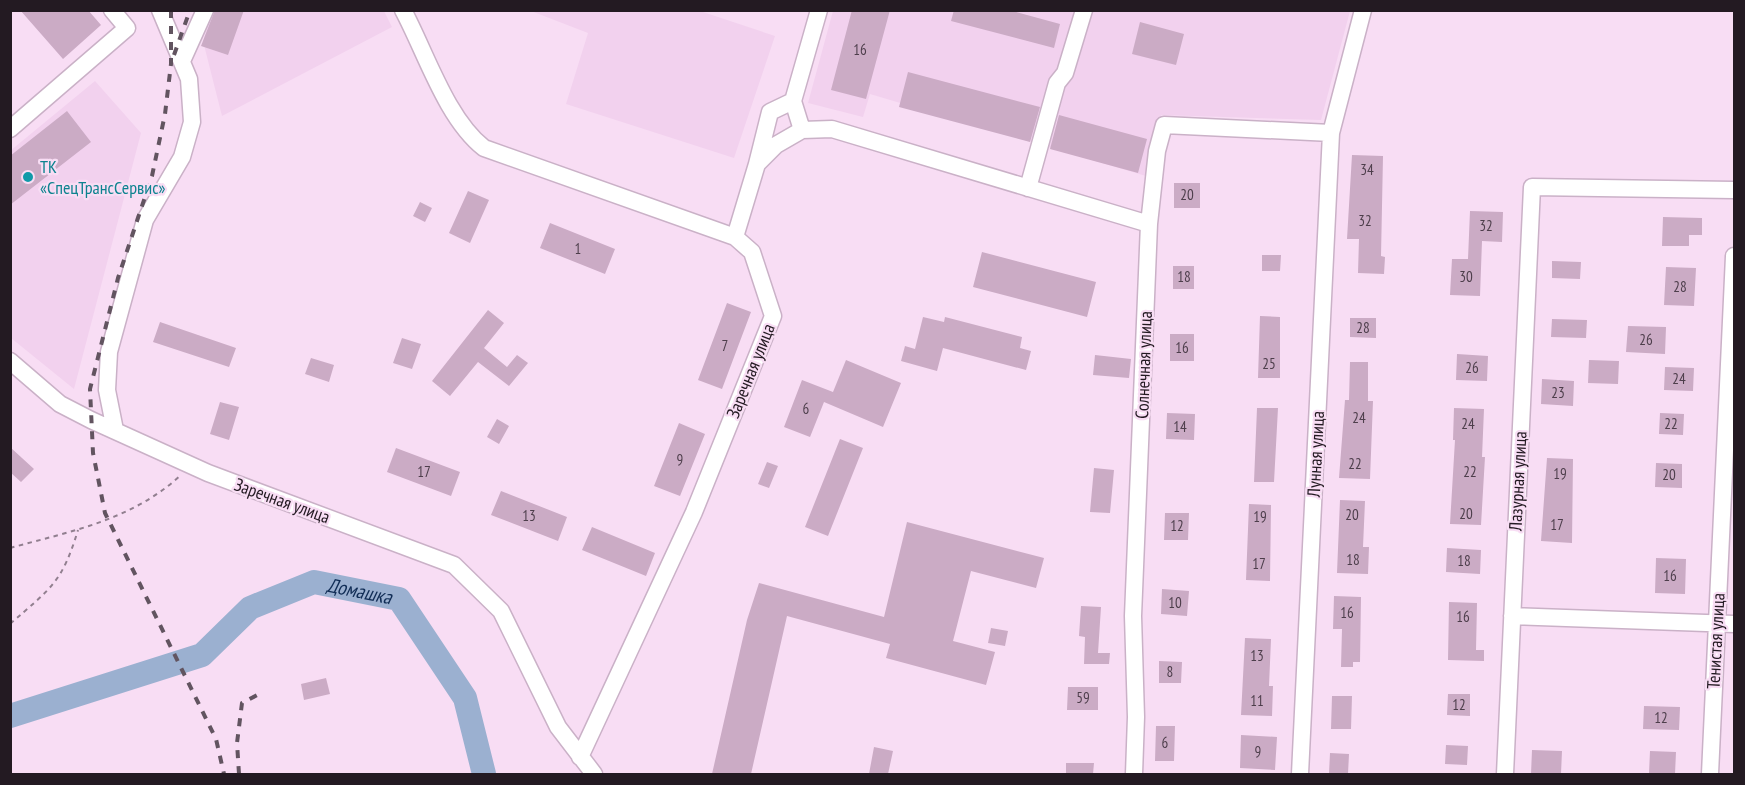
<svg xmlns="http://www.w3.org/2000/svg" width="1745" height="785" font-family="'PT Sans Narrow',sans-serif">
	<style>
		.built { fill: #f2d1ee }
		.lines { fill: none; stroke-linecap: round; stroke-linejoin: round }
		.river { stroke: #9bb0d0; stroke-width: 24 }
		.building { fill: #cbabc5 }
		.minor-casing { stroke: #cab1c7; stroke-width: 19 }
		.path { stroke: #917f8f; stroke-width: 2; stroke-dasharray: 4.5 4.5; stroke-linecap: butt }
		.minor { stroke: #fff; stroke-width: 16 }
		.rail { stroke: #625460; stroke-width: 4; stroke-dasharray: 8 8; stroke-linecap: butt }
		.culture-dot { fill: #0f9aa8; stroke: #f8ddf4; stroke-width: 2 }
		.labels { text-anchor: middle; stroke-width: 4.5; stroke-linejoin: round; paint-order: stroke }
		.number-label { font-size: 15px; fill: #4d3e4b }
		.culture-label { font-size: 18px; fill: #0d838f; stroke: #f8ddf4; text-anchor: start }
		.street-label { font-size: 18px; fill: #231a22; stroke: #f8ddf4 }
		.water-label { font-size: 20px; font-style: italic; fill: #112d56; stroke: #f8ddf4 }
	</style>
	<rect width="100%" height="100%" fill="#f8ddf4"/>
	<path class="built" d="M212,11H384L392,27L222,116L203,41Z
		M531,11H700L775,36L734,158L566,104L588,33Z
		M833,11H1350L1321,120L1161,115L1146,176L870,94L863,117L808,103Z
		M95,81L141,133L74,389L11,338L10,151Z"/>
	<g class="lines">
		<path class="river" id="s1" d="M10,716L202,655L250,608L314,582L399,599L465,698L484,774"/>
	</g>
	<path class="building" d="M20,10H88L101,25L63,59Z
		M215,10H244L228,55L201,46Z
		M852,10H890L866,99L831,90Z
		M954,10H1009L1060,24L1054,48L951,21Z
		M1140,22L1184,34L1176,65L1132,54Z
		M908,72L1040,107L1030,142L899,107Z
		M67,111L91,142L10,205V156Z
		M1059,115L1147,139L1138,173L1050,149Z
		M1352,155L1383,156L1381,256L1385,257L1384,274L1358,273L1359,239H1347Z
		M1174,183H1200V208H1174Z
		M468,191L489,200L470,243L449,233Z
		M420,202L432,208L425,222L413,216Z
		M1470,211L1503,212L1502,242L1482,241L1480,296L1450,295L1452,259H1468Z
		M1663,217L1702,218V235H1689V246H1662Z
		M550,223L615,249L605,274L540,248Z
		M982,252L1096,282L1087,317L973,287Z
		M1262,255H1281L1280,271H1262Z
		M1552,261L1581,262L1580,279L1552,278Z
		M1173,266H1194V289H1173Z
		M1666,267L1696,268L1694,306L1664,305Z
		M727,303L751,312L722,389L698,380Z
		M488,310L504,323L484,348L507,367L517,355L528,363L509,386L478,362L450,396L432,381Z
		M1260,316L1280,317V378H1258Z
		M923,317L944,322L945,317L1022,337L1020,348L1031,351L1026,370L943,348L937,371L901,361L905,346L915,349Z
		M1350,318H1376V338L1350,337Z
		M1552,319L1587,320L1586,338L1551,337Z
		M160,322L236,348L229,367L153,342Z
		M1628,326L1666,327L1665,354L1626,352Z
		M1170,334H1194V361H1170Z
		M402,338L421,344L412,369L393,363Z
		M1457,354L1488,356L1487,381L1456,380Z
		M1095,355L1131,359L1129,378L1093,375Z
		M311,358L334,365L329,382L305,374Z
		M846,360L901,383L883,427L824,402L810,437L784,427L802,380L833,392Z
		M1589,360L1619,361L1618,384L1588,383Z
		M1350,362H1368V401H1373L1370,479L1339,478L1345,400H1349Z
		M1665,367L1694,368L1693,391L1664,390Z
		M1542,379L1574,381L1573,406L1541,404Z
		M220,402L239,407L229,440L210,434Z
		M1257,408H1278L1274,482H1254Z
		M1454,408L1484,409L1482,457H1485L1481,525L1450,524L1455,440H1453Z
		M1167,413L1195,414L1194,440L1166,439Z
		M1660,413L1684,414L1683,435L1659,434Z
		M497,419L509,426L499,444L487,437Z
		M679,423L705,434L680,496L654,486Z
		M840,439L863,448L828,536L805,527Z
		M10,447L34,469L21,482L10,472Z
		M396,448L460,472L451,496L387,472Z
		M1547,458L1573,459L1572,543L1541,541Z
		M767,462L778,466L769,488L758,484Z
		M1656,463L1682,464V488L1655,487Z
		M1094,468L1114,470L1110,513L1090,512Z
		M501,491L567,517L558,541L491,515Z
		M1340,500L1365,501L1363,547H1369L1368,574L1337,573Z
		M1249,504L1271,505L1270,581L1246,580Z
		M1165,513H1189L1188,540H1164Z
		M907,522L1044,558L1036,588L971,571L953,641L995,652L986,685L886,658L890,644L787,616L751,774H712L747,620L759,583L884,617Z
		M592,527L655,553L646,576L582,550Z
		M1447,548L1481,550L1480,574L1446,572Z
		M1656,558L1686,559L1685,594L1655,593Z
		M1162,589L1189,591L1187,616L1161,614Z
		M1334,596L1361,597L1360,662H1353V667H1341L1342,629H1333Z
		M1449,602L1477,603L1476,650H1484V661L1448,660Z
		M1081,606L1101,607L1098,653H1110L1109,664H1084L1085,637L1079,636Z
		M991,628L1008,631L1005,646L988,643Z
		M1245,638L1271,639L1269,686H1273L1272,716L1241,715Z
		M1159,661L1182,662L1181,683H1159Z
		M326,678L330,694L304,700L301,684Z
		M1068,687H1098V710H1067Z
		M1448,694H1470V716L1447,715Z
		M1332,696H1352L1351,729H1331Z
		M1644,706L1680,707L1679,730L1643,729Z
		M1156,726H1175L1174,761H1155Z
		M1241,735L1277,737L1275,770L1240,768Z
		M1446,745L1468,746L1467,765L1445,764Z
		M874,747L893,751L888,774H869Z
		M1532,750L1562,751L1561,774H1531Z
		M1650,751L1676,752L1675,774H1649Z
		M1330,753L1349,754L1348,774H1329Z
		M1066,763H1094L1093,774H1066Z"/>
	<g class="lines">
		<g class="minor-casing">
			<path id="minor" d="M403,10C426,53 446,118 484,148L735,237L752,252L773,316L694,512L580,757
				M182,61L205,10
				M10,129L127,28L112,10
				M802,130L793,101L819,10
				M757,164L770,112L793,101
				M1028,188L1057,83L1065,73L1084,10
				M735,237L757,164L776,145L802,130L832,129L1149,224
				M10,361L60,404L91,420L208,473L454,565L501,611L558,727L594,774
				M115,430L107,390L109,352L145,220L182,157L192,122L189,79L160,10
				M1512,616L1734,624
				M1134,774L1136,717L1133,616L1149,224L1157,151L1164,125L1331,133
				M1300,774L1331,133L1363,10
				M1505,774L1532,187L1734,190
				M1710,774L1734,256"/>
		</g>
		<path class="path" d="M10,548C72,531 132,520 181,475
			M10,624C51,588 62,583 78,530"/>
		<use href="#minor" class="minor"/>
		<path class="rail" d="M171,10V64L165,114L152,176L118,278L90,389L93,453L105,513L216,739L224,774
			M174,55L190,10
			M239,774L237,743L242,703L263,692"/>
	</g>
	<circle class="culture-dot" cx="28" cy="177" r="6"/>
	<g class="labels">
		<g class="number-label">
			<text x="860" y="55">16</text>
			<text x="1367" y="175">34</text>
			<text x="1187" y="200">20</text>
			<text x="1365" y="226">32</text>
			<text x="1486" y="231">32</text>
			<text x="578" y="254">1</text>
			<text x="1184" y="282">18</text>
			<text x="1466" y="282">30</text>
			<text x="1680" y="292">28</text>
			<text x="1363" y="333">28</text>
			<text x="1646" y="345">26</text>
			<text x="725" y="351">7</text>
			<text x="1182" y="353">16</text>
			<text x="1269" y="369">25</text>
			<text x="1472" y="373">26</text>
			<text x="1679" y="384">24</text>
			<text x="1558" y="398">23</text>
			<text x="806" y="414">6</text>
			<text x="1359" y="423">24</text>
			<text x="1468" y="429">24</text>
			<text x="1671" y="429">22</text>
			<text x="1180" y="432">14</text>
			<text x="680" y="465">9</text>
			<text x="1355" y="469">22</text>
			<text x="424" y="477">17</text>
			<text x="1470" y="477">22</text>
			<text x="1560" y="479">19</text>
			<text x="1669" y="480">20</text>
			<text x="1466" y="519">20</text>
			<text x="1352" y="520">20</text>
			<text x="529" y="521">13</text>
			<text x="1260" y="522">19</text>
			<text x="1557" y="530">17</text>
			<text x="1177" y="531">12</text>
			<text x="1353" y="565">18</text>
			<text x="1464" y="566">18</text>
			<text x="1259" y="569">17</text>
			<text x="1670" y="581">16</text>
			<text x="1175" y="608">10</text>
			<text x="1347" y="618">16</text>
			<text x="1463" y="622">16</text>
			<text x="1257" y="661">13</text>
			<text x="1170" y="677">8</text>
			<text x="1083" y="703">59</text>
			<text x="1257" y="706">11</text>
			<text x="1459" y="710">12</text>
			<text x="1661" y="723">12</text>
			<text x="1165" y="748">6</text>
			<text x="1258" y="757">9</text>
		</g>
		<g class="culture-label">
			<text x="40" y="173">ТК<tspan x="40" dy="21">«СпецТрансСервис»</tspan></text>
		</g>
		<g class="street-label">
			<text transform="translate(1144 365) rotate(-88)" y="6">Солнечная улица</text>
			<text transform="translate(751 371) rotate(-68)" y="6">Заречная улица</text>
			<text transform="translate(1316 454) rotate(-87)" y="6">Лунная улица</text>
			<text transform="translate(1518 481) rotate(-87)" y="6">Лазурная улица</text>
			<text transform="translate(282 501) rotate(20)" y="6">Заречная улица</text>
			<text transform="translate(1716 641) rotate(-87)" y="6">Тенистая улица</text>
		</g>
		<g class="water-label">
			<text dy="7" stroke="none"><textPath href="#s1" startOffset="384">Домашка</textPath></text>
		</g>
	</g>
	<rect width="1745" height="785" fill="none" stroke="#231a22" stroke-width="24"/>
</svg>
